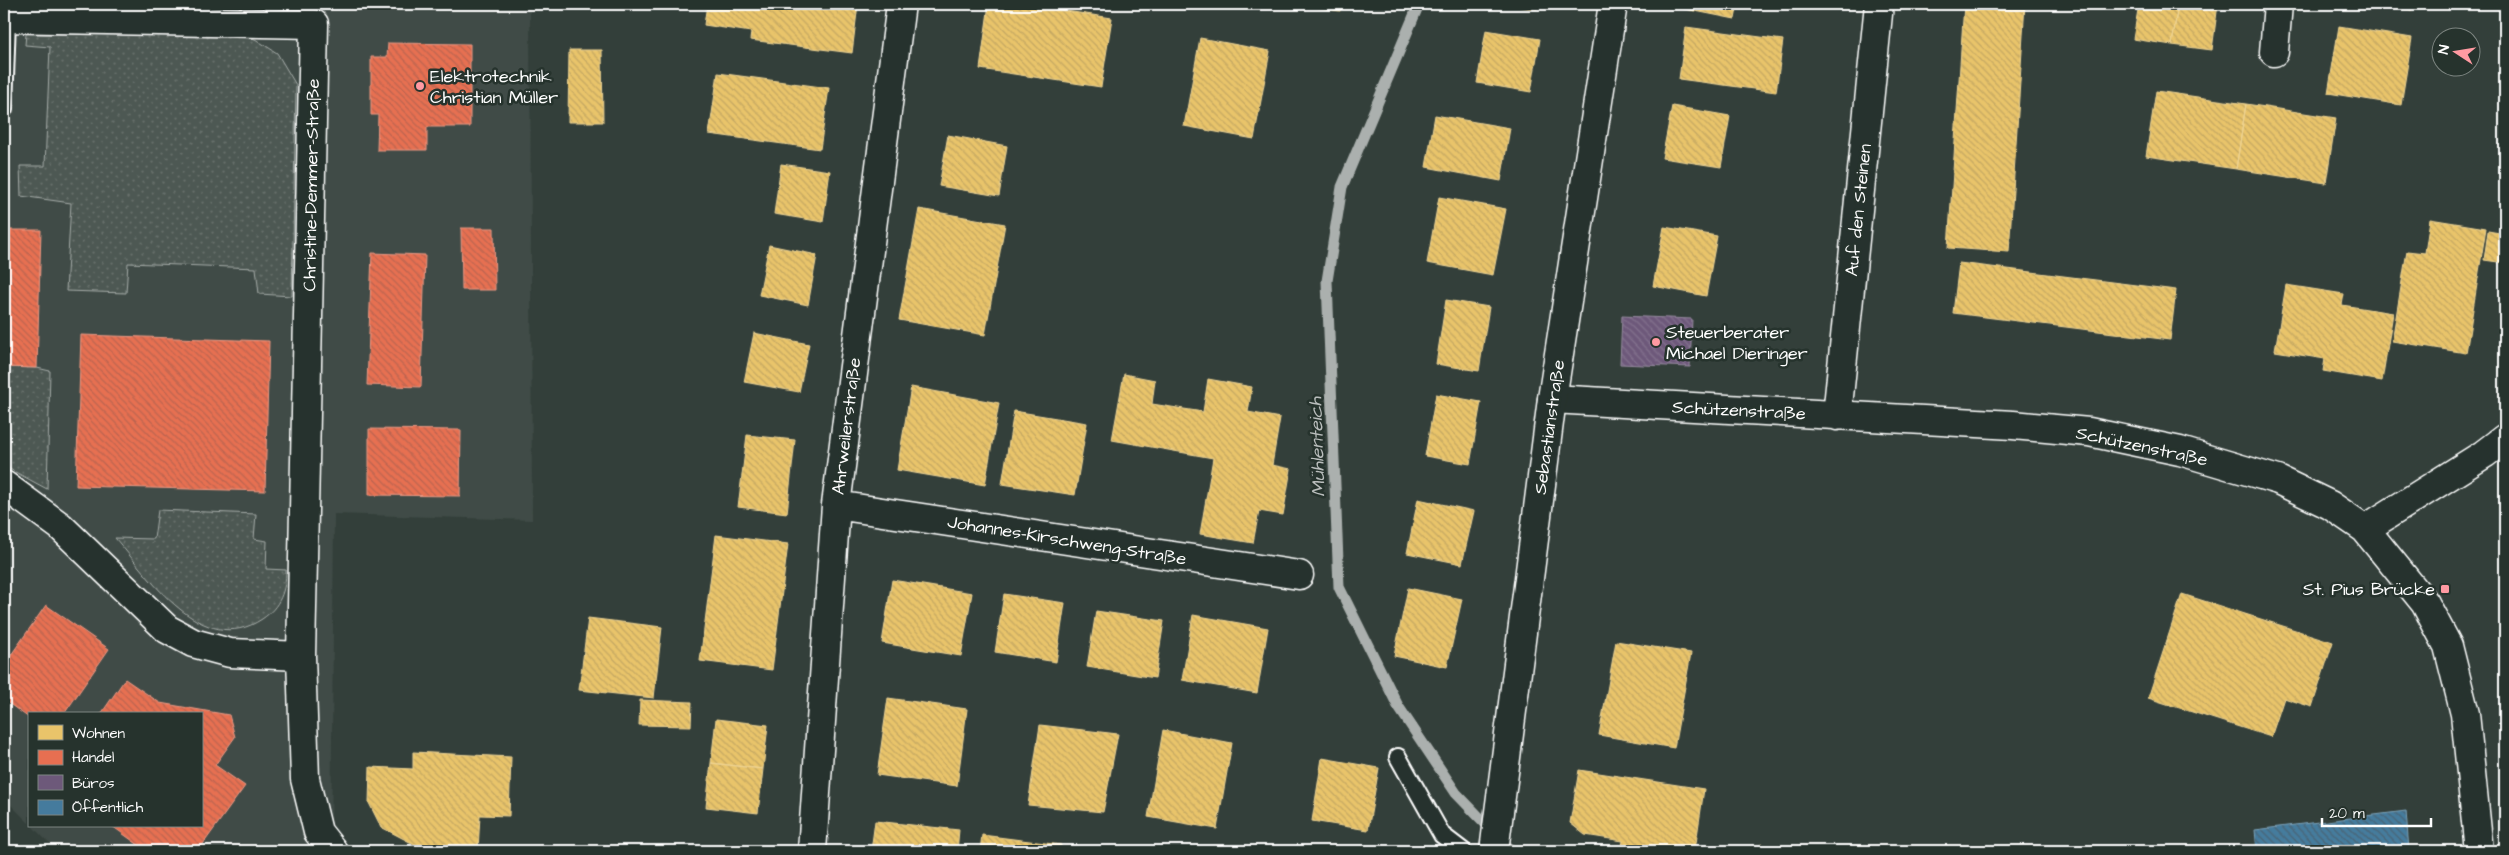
<svg xmlns="http://www.w3.org/2000/svg" width="2509" height="855" font-family="'Architects Daughter',sans-serif">
	<style>
		.built { fill: #404c47 }
		.grass { fill: url(#grass-dots); stroke: #a6aca9 }
		.homes { fill: url(#homes-back-hatch); stroke: #f0d697 }
		.shops { fill: url(#shops-back-hatch); stroke: #ee9a85 }
		.offices { fill: url(#offices-back-hatch); stroke: #998ba2 }
		.public { fill: url(#public-back-hatch); stroke: #7da3ba }
		.lines { fill: none; stroke-linecap: round; stroke-linejoin: round }
		.stream { stroke: #abb0ae; stroke-width: 11 }
		.lane-casing { stroke: #fff; stroke-width: 20 }
		.street-casing { stroke: #fff; stroke-width: 31 }
		.secondary-casing { stroke: #fff; stroke-width: 31 }
		.lane { stroke: #26332d; stroke-width: 16 }
		.street { stroke: #26332d; stroke-width: 28 }
		.secondary { stroke: #26332d; stroke-width: 28 }
		.poi-dot { fill: #ff9aa2; stroke: #26332d; stroke-width: 2 }
		.labels { text-anchor: middle; stroke-width: 5; stroke-linejoin: round; paint-order: stroke }
		.poi-label { font-size: 18px; fill: #fff; stroke: #26332d; text-anchor: start }
		.street-label { font-size: 18px; fill: #fff; stroke: #26332d }
		.water-label { font-size: 19px; font-style: italic; fill: #b9bdbc; stroke: #26332d }
	</style>
	<defs>
		<pattern id="grass-dots" width="8" height="8" patternUnits="userSpaceOnUse" patternTransform="scale(1.25)"><rect width="8" height="8" fill="#4d5853"/><path d="M2 2h.1M6 6h.1" fill="none" stroke="#68716d" stroke-width="1.8" stroke-linecap="round"/></pattern>
		<pattern id="homes-back-hatch" width="6" height="6" patternUnits="userSpaceOnUse" patternTransform="scale(1.25)"><rect width="6" height="6" fill="#e9c46a"/><path d="M-1 5l2 2M0 0l6 6M5-1l2 2" fill="none" stroke="#c2a662"/></pattern>
		<pattern id="shops-back-hatch" width="6" height="6" patternUnits="userSpaceOnUse" patternTransform="scale(1.25)"><rect width="6" height="6" fill="#e76f51"/><path d="M-1 5l2 2M0 0l6 6M5-1l2 2" fill="none" stroke="#b86450"/></pattern>
		<pattern id="offices-back-hatch" width="6" height="6" patternUnits="userSpaceOnUse" patternTransform="scale(1.25)"><rect width="6" height="6" fill="#6d597a"/><path d="M-1 5l2 2M0 0l6 6M5-1l2 2" fill="none" stroke="#83728e"/></pattern>
		<pattern id="public-back-hatch" width="6" height="6" patternUnits="userSpaceOnUse" patternTransform="scale(1.25)"><rect width="6" height="6" fill="#457b9d"/><path d="M-1 5l2 2M0 0l6 6M5-1l2 2" fill="none" stroke="#486474"/></pattern>
	</defs>
	<rect width="100%" height="100%" fill="#333f3a"/>
	<filter id="ink" filterUnits="userSpaceOnUse"><feTurbulence type="fractalNoise" baseFrequency=".02" numOctaves="2"/><feDisplacementMap in="SourceGraphic" scale="10" xChannelSelector="R" yChannelSelector="G"/><feConvolveMatrix kernelMatrix="1 2 1 2 8 2 1 2 1" color-interpolation-filters="sRGB"/></filter>
	<g filter="url(#ink)">
		<path class="built" d="M4,4H530L532,520L334,514L331,851H57L32,826H201V714H29V823L4,798Z"/>
		<path class="grass" d="M26,34L236,35L255,39L277,53L296,85L292,296L259,294L256,268L128,263L126,293L66,291L71,203L21,196L20,166H45L50,47L25,45Z
			M4,367L37,368L50,371L47,489L4,466Z
			M158,510L256,514L254,539L267,541L266,569L286,570C286,590 280,607 262,619C202,659 149,577 115,538L154,539Z"/>
		<path class="homes" d="M707,4H858L852,53L750,40L751,32L704,25Z
			M989,4H1020L1112,18L1101,87L980,69Z
			M1293,4H1341L1340,11Z
			M1500,4H1537V9Z
			M1681,4H1738L1735,19L1680,8Z
			M1964,4H2025L2009,252L1948,248Z
			M2139,4H2178L2172,45L2133,39Z
			M2178,4H2218L2212,50L2172,45Z
			M2367,4H2413L2412,10Z
			M2505,9V34L2502,33Z
			M2339,26L2412,38L2401,105L2328,93Z
			M1686,27L1783,40L1776,92L1679,79Z
			M1486,30L1540,39L1531,92L1477,83Z
			M1200,38L1270,51L1254,139L1184,126Z
			M569,50H602L603,122H568Z
			M718,73L829,88L820,149L709,134Z
			M2156,91L2246,104L2236,169L2146,156Z
			M2246,104L2336,118L2326,183L2236,169Z
			M1672,106L1730,116L1721,167L1662,158Z
			M1435,115L1510,128L1501,181L1426,167Z
			M948,135L1007,146L999,196L939,186Z
			M781,164L830,171L823,222L774,214Z
			M1439,197L1506,209L1493,275L1427,263Z
			M919,209L1005,224L985,335L899,320Z
			M2430,219L2486,228L2466,353L2392,341L2407,251L2425,253Z
			M1664,227L1717,236L1706,296L1653,286Z
			M2488,231L2505,234V263L2484,260Z
			M769,245L817,255L808,305L759,295Z
			M1959,263L2176,290L2170,340L1953,313Z
			M2286,285L2344,294L2342,305L2393,313L2382,381L2323,371L2325,359L2275,351Z
			M1446,300L1489,307L1479,371L1436,364Z
			M754,333L809,344L799,392L744,382Z
			M1124,374L1155,380L1152,404L1203,412L1208,379L1252,387L1248,412L1280,418L1272,465L1291,469L1283,515L1259,511L1253,543L1200,534L1213,458L1112,440Z
			M911,387L999,403L985,485L897,470Z
			M1436,394L1481,402L1470,464L1425,456Z
			M1014,411L1087,423L1075,495L1002,484Z
			M747,435L795,440L787,513L738,507Z
			M1418,499L1474,511L1462,564L1407,553Z
			M716,535L788,544L772,670L700,661Z
			M892,580L972,593L961,656L882,643Z
			M1408,588L1462,599L1447,667L1394,656Z
			M1004,594L1065,603L1056,662L995,652Z
			M2182,594L2333,642L2312,707L2284,698L2271,737L2148,698Z
			M1096,611L1164,621L1155,678L1087,667Z
			M1193,615L1268,628L1257,693L1182,680Z
			M588,618L662,627L654,698L579,690Z
			M1616,641L1691,653L1674,748L1599,735Z
			M888,698L967,709L957,786L877,775Z
			M640,700L692,702L691,726L639,725Z
			M716,719L768,725L763,769L711,763Z
			M1040,725L1118,734L1103,812L1028,805Z
			M1163,730L1232,743L1217,829L1148,817Z
			M413,752L511,757L509,816L480,815L478,851H427L381,827L369,803L370,767L413,769Z
			M1322,758L1379,768L1368,830L1312,821Z
			M711,763L763,769L758,813L706,807Z
			M1579,770L1704,789L1695,850L1621,851L1623,841L1585,835L1570,823Z
			M875,821L959,830L957,851H871Z
			M982,835L1061,845V851H980Z
			M1761,844L1802,850L1801,851H1760Z"/>
		<path class="shops" d="M388,43L470,44V127H427V150H377L378,115H371V57H387Z
			M461,228H494L495,290H462Z
			M4,230H41L37,368L4,367Z
			M372,253L425,255L421,387L367,385Z
			M81,335L269,341L265,491L76,486Z
			M369,429L461,430L460,496L369,495Z
			M46,605L109,649L64,714H29V718L4,700V665Z
			M125,679L160,703L229,715L235,737L215,765L245,786L198,851H147L112,826H201V714H101Z"/>
		<path class="offices" d="M1622,316L1692,319L1690,367L1620,364Z"/>
		<path class="public" d="M2406,811L2409,851H2257L2255,830Z"/>
		<g class="lines">
			<path class="stream" d="M1419,4L1342,187L1327,281L1339,587L1398,706L1456,793L1512,851"/>
			<g class="lane-casing">
				<path id="lane" d="M4,109L7,18
					M1398,757L1442,835L1463,851"/>
			</g>
			<g class="street-casing">
				<path id="street" d="M4,18L314,24L301,656L305,779L318,832L333,851
					M2274,52L2278,4
					M1552,399L2013,425L2089,432L2180,451L2278,480L2330,505L2365,529L2425,603L2448,646L2465,714L2479,851
					M1837,416L1879,4
					M4,485L60,526L167,629L193,643L230,653L301,656
					M836,505L1299,575
					M2365,529L2484,454L2505,438
					M812,851L836,505L901,4"/>
			</g>
			<g class="secondary-casing">
				<path id="secondary" d="M1494,851L1552,399L1613,4"/>
			</g>
			<use href="#lane" class="lane"/>
			<use href="#street" class="street"/>
			<use href="#secondary" class="secondary"/>
		</g>
	</g>
	<g class="poi-dot">
		<circle cx="420" cy="86" r="5"/>
		<circle cx="1656" cy="342" r="5"/>
		<rect x="2440" y="584" width="10" height="10" rx="2.5"/>
	</g>
	<g class="labels">
		<g class="poi-label">
			<text x="430" y="82">Elektrotechnik<tspan x="430" dy="21">Christian Müller</tspan></text>
			<text x="1666" y="338">Steuerberater<tspan x="1666" dy="21">Michael Dieringer</tspan></text>
			<text x="2435" y="595" text-anchor="end">St. Pius Brücke</text>
		</g>
		<g class="street-label">
			<text transform="translate(311 185) rotate(-89)" y="6">Christine-Demmer-Straße</text>
			<text transform="translate(1858 210) rotate(-84)" y="6">Auf den Steinen</text>
			<text transform="translate(1739 410) rotate(3)" y="6">Schützenstraße</text>
			<text transform="translate(846 426) rotate(-83)" y="6">Ahrweilerstraße</text>
			<text transform="translate(1549 427) rotate(-82)" y="6">Sebastianstraße</text>
			<text transform="translate(2142 446) rotate(12)" y="6">Schützenstraße</text>
			<text transform="translate(1067 540) rotate(9)" y="6">Johannes-Kirschweng-Straße</text>
		</g>
		<g class="water-label">
			<text transform="translate(1316 447) rotate(-92)" y="7">Mühlenteich</text>
		</g>
	</g>
	<rect width="2509" height="855" fill="none" stroke="#26332d" stroke-width="20"/>
	<rect x="10" y="10" width="2489" height="835" fill="none" stroke="#fff" stroke-width="2" filter="url(#ink)"/>
	<rect x="28" y="712" width="175" height="115" fill="#26332d" stroke="#7d8581"/>
	<rect x="38" y="725" width="25" height="15" fill="#e9c46a" stroke="#7d8581"/>
	<text x="72" y="738" font-size="15" fill="#ffffff">Wohnen</text>
	<rect x="38" y="750" width="25" height="15" fill="#e76f51" stroke="#7d8581"/>
	<text x="72" y="762" font-size="15" fill="#ffffff">Handel</text>
	<rect x="38" y="775" width="25" height="15" fill="#6d597a" stroke="#7d8581"/>
	<text x="72" y="788" font-size="15" fill="#ffffff">Büros</text>
	<rect x="38" y="800" width="25" height="15" fill="#457b9d" stroke="#7d8581"/>
	<text x="72" y="812" font-size="15" fill="#ffffff">Öffentlich</text>
	<g transform="translate(2456 52) rotate(282)"><circle r="24" fill="#26332d" stroke="#7d8581"/>
	<path d="M0-4L9 19L0 12L-9 19Z" fill="#ff9aa2"/>
	<text y="-8" font-size="14" font-weight="bold" text-anchor="middle" fill="#ffffff">N</text>
	</g>
	<path d="M2322 818v8h109v-8" fill="none" stroke="#ffffff" stroke-width="2.5"/>
	<text x="2329" y="818" font-size="15" fill="#ffffff" stroke="#26332d" stroke-width="4" paint-order="stroke">20 m</text>
</svg>
